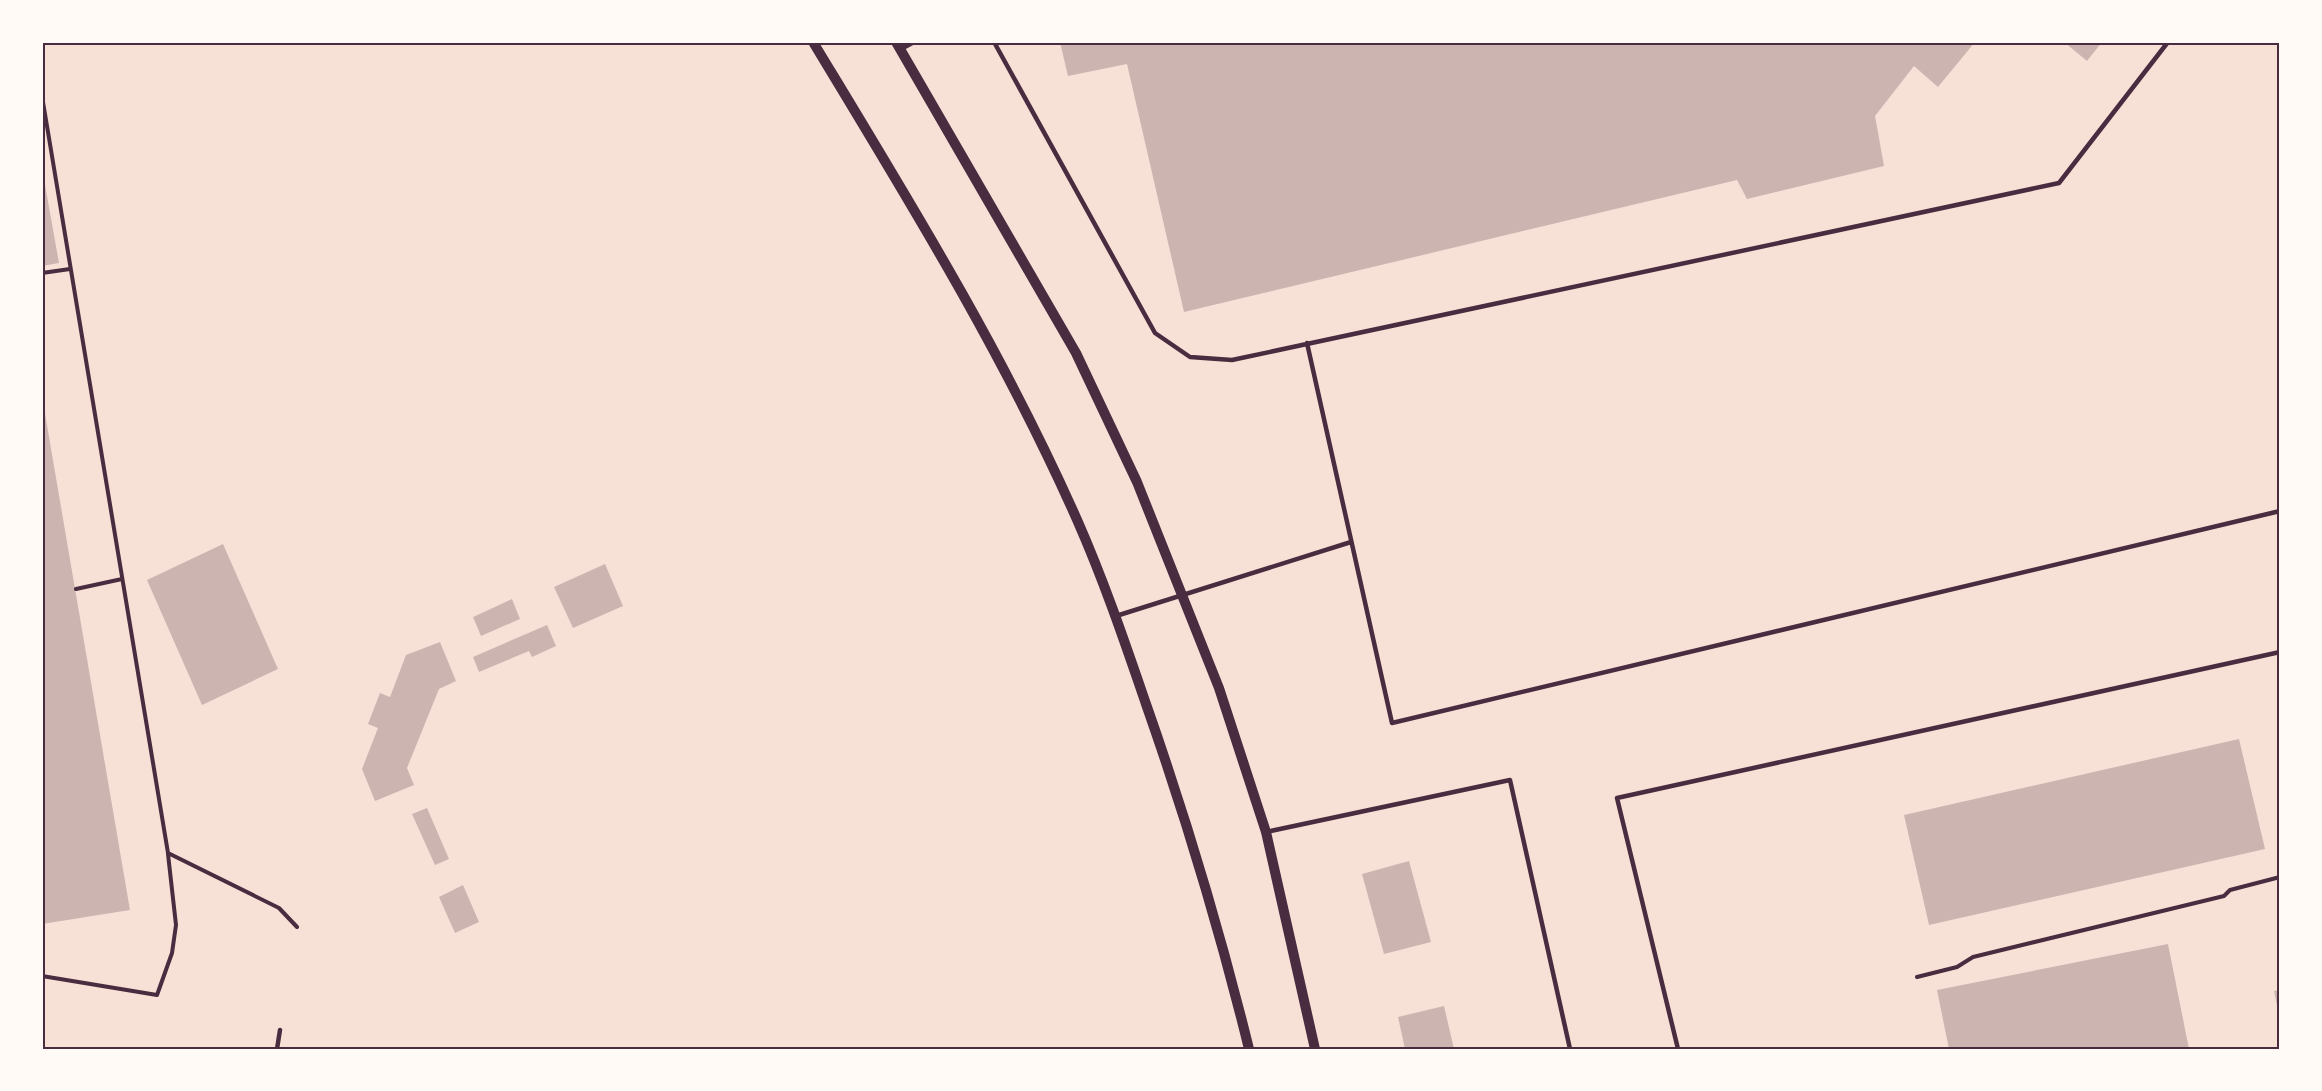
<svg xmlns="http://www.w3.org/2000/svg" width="2322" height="1091" font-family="'Varela Round',sans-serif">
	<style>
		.building { fill: #ccb4b1 }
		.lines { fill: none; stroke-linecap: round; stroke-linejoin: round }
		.path { stroke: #4a2c40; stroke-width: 4 }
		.service { stroke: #4a2c40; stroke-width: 4.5 }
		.tertiary { stroke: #4a2c40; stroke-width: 10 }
		.neatline { fill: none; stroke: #4a2c40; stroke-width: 2 }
	</style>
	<rect width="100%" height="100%" fill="#f7e1d7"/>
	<path class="building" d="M1060,42H1975L1938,87L1914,66L1875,116L1884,166L1747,199L1737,180L1184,312L1127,64L1068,76Z
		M2064,42H2102L2087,61Z
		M42,168L59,263L42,266Z
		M42,396L130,910L42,924Z
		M223,544L278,669L202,705L147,580Z
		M605,564L623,606L573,628L554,587Z
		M512,599L520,619L481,636L473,617Z
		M547,625L556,646L532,657L529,651L479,672L473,657Z
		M440,642L456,681L439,689L407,768L414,785L375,801L362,769L378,728L368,724L380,693L390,697L406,655Z
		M2239,739L2265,849L1929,925L1904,815Z
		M427,808L449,859L435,865L412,814Z
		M1409,861L1431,942L1384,954L1362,874Z
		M463,885L479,922L455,933L439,897Z
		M2168,944L2189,1049H1949L1937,990Z
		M2280,990V1015H2279L2274,991Z
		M1444,1006L1454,1049H1405L1398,1017Z"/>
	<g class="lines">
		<path class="path" d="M42,96L168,853L279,908L297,927
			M42,273L70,269
			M76,589L122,579
			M42,976L157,995L172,953L176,925L168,854
			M1917,977L1957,967L1973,957L2224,896L2230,890L2280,877"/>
		<path class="service" d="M994,42L1155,333L1190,357L1232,360L2059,183L2168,42
			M901,49L914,42
			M1307,343L1392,723L2280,511
			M1116,616L1351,542
			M1266,832L1510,780L1570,1049
			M277,1049L280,1030
			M1678,1049L1617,798L2280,652"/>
		<path class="tertiary" d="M813,42C908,199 1004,354 1078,522C1104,581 1125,643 1146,704C1186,818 1220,931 1249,1049
			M896,42L1076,353L1137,482L1219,688L1266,832L1315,1049"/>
	</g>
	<rect width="2322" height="1091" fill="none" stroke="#fffaf5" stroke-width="87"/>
	<rect x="44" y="44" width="2234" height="1004" class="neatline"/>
</svg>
